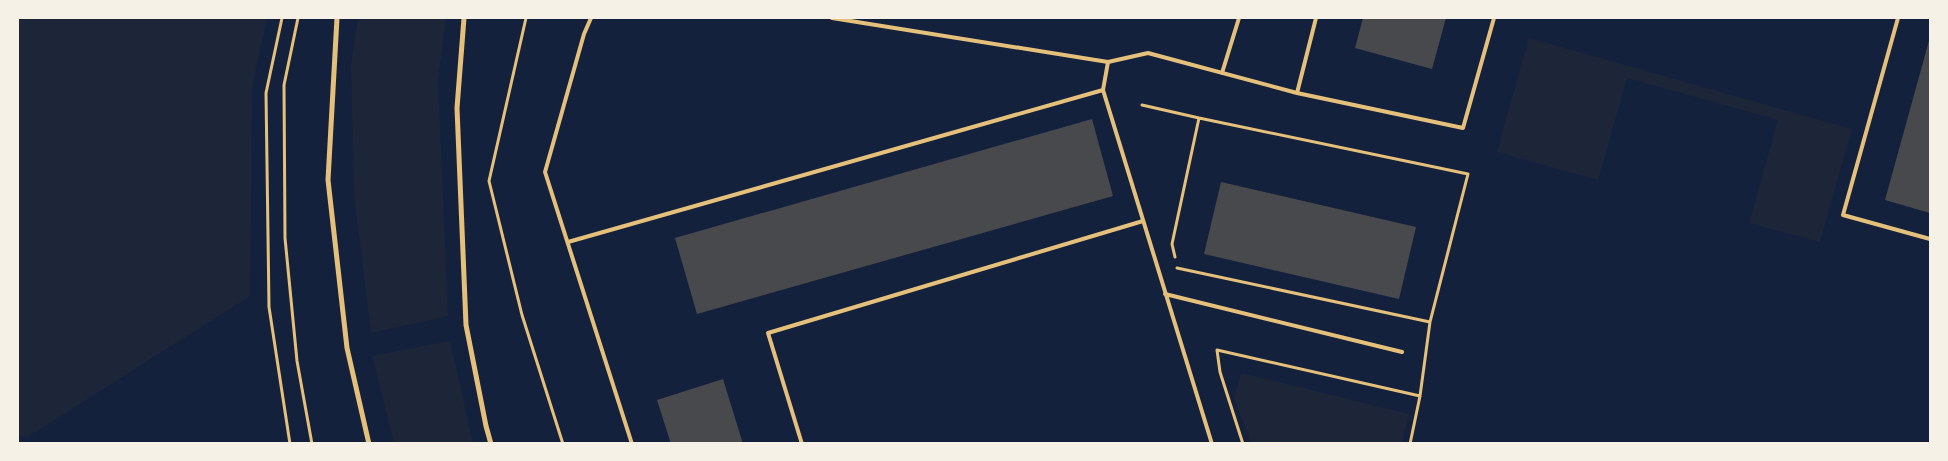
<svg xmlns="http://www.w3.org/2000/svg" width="1948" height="461" font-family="Raleway,sans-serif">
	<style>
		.green { fill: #1d2539 }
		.building { fill: #48494c }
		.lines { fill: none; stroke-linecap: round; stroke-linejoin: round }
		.path { stroke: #e5c07b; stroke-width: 3 }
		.service { stroke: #e5c07b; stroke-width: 4 }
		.minor { stroke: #e5c07b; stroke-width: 5 }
	</style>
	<rect width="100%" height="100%" fill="#14213d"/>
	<path class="green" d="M18,18H267L252,87L250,296L26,438L18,435Z
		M358,18H446L438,80L448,316L371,333L354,193L351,65Z
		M1529,38L1852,129L1820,242L1749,223L1778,120L1627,78L1598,180L1497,152Z
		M450,341L473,443H394L372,356Z
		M1241,373L1409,414L1402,443H1251L1234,398Z"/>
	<path class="building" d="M1363,18H1446L1432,69L1355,48Z
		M1930,37V213L1885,200Z
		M1092,119L1113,196L697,314L675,238Z
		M1221,182L1416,227L1399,299L1204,254Z
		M723,379L743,444H671L657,400Z"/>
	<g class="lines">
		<path class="path" d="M282,18L266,93L269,307L290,444
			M298,18L284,85L285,238L297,361L312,444
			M526,18L489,181L522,315L563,444
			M1142,105L1199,118L1172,244L1175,257
			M1199,118L1468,174L1430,322L1420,396L1410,444
			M1177,268L1430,322
			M1243,444L1220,372L1217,350L1420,396"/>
		<path class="service" d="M591,18L584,34L545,172L632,444
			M832,18L1108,62L1148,53L1297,93L1463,128L1494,18
			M1898,18L1843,215L1930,239
			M1222,73L1239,18
			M1103,90L1108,62
			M1297,93L1316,18
			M568,242L1103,90L1212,444
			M1165,294L1402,352
			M802,444L768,333L1143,221"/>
		<path class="minor" d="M337,18L328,180L347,348L369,444
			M464,18L457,108L466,325L486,426L491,444"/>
	</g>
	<rect width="1948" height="461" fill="none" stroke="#f6f1e7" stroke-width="38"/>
</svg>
